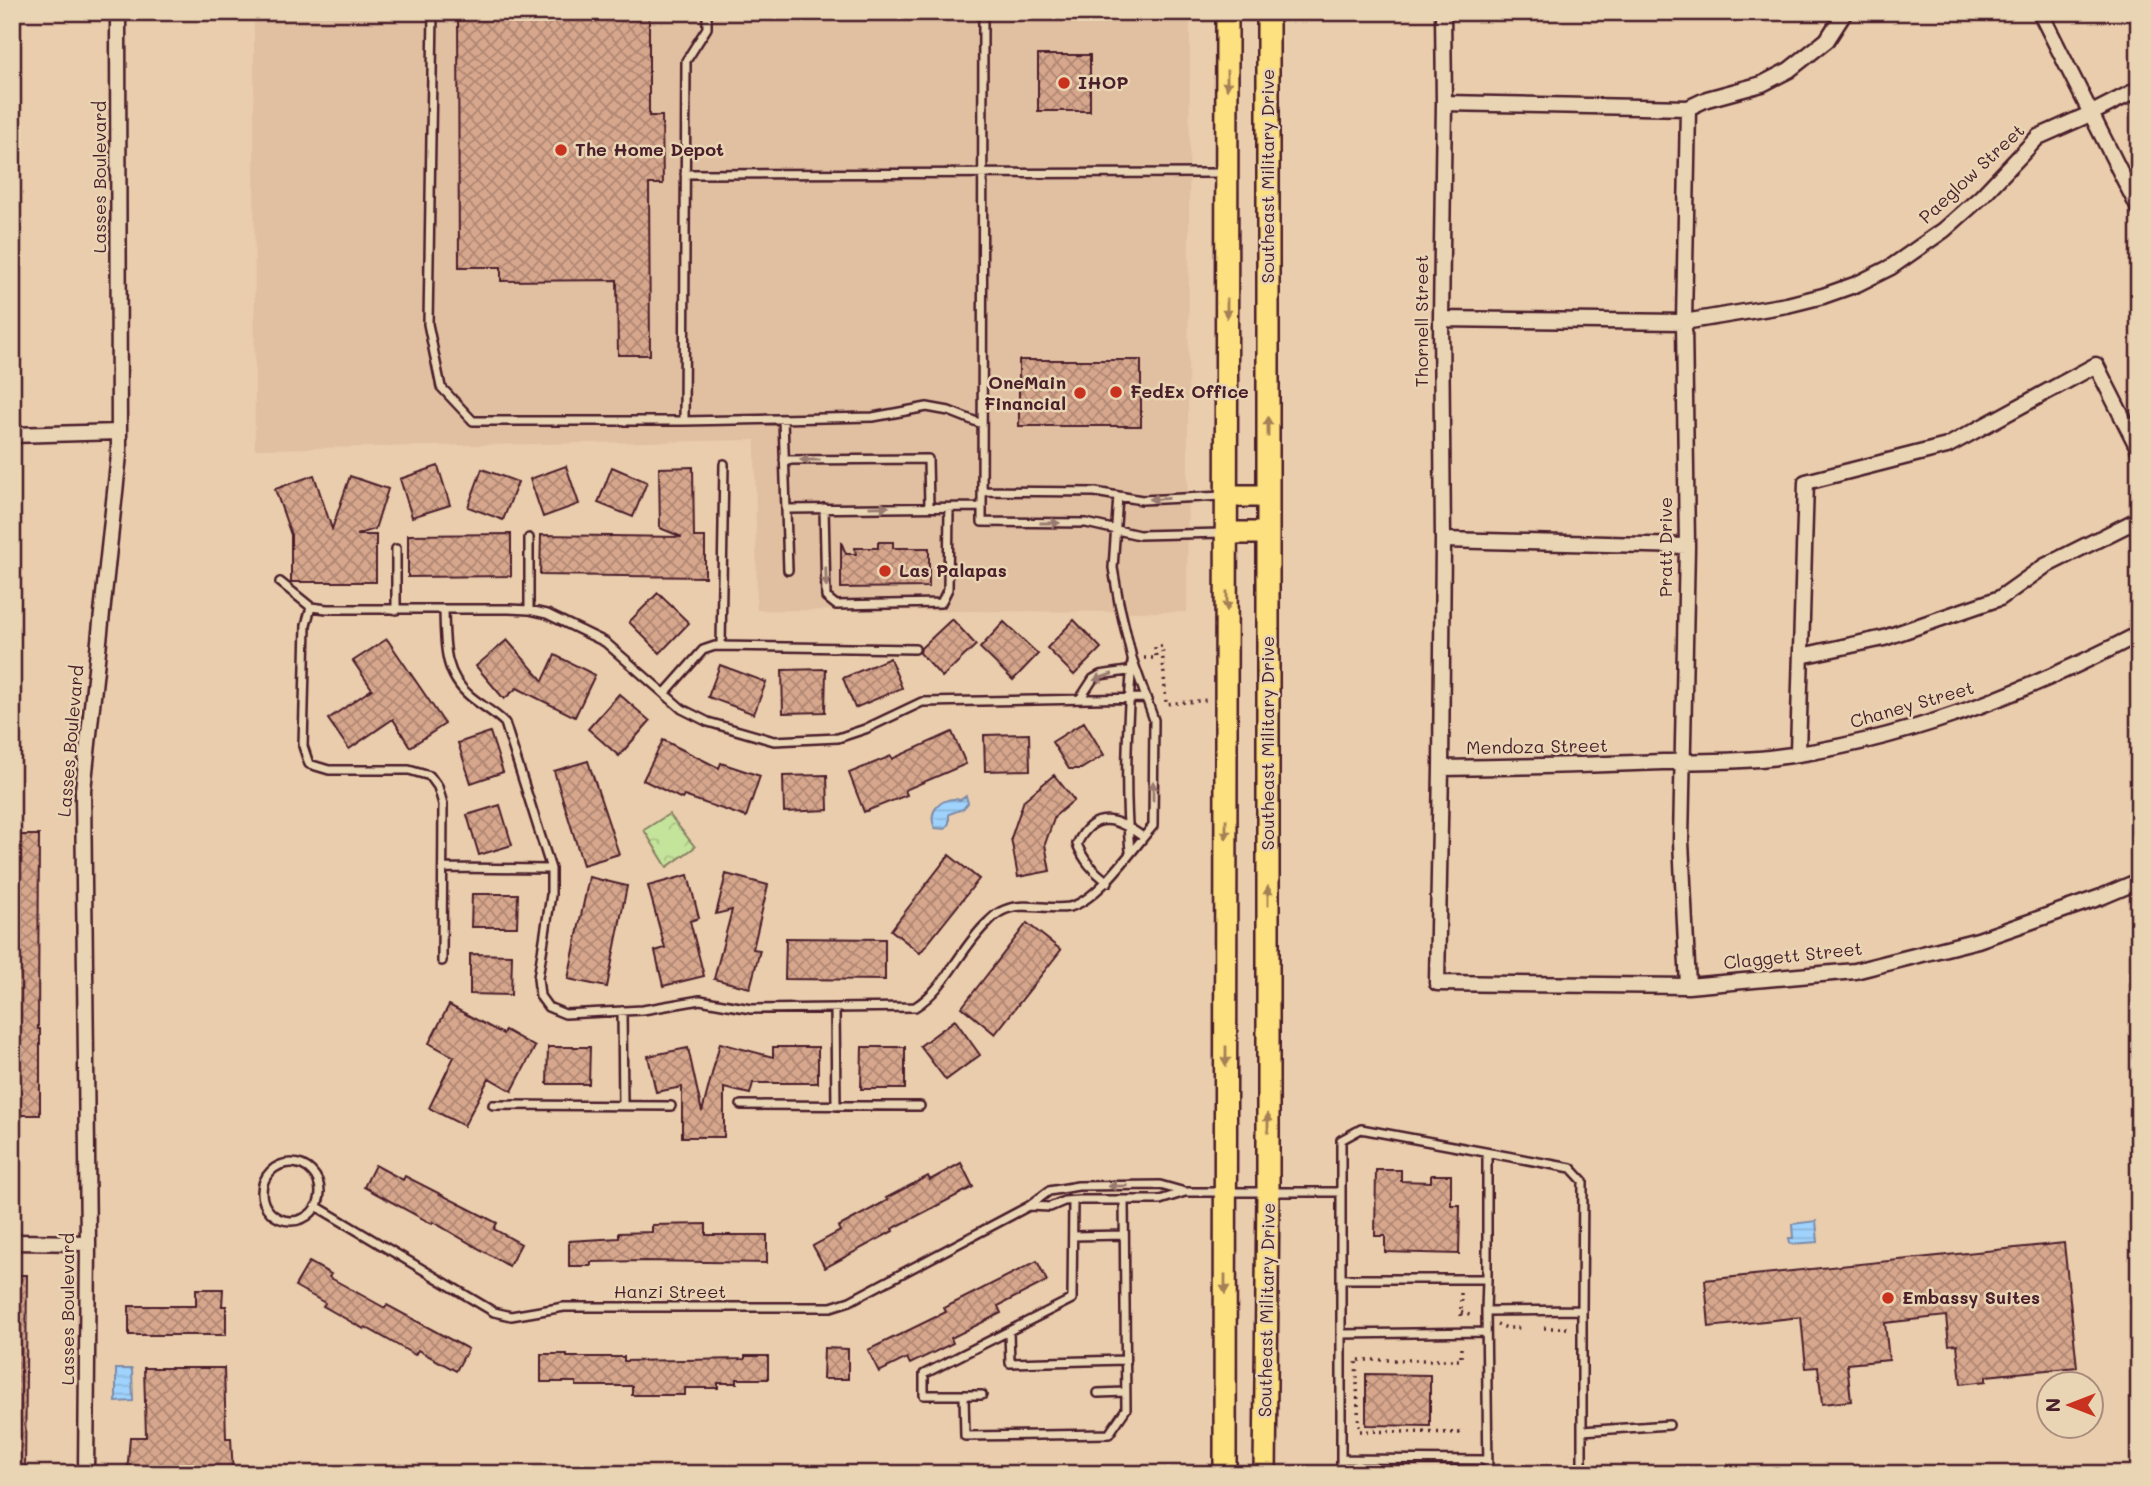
<svg xmlns="http://www.w3.org/2000/svg" width="2151" height="1486" font-family="Mali,sans-serif">
	<style>
		.built { fill: #e1bfa1 }
		.park { fill: url(#park-crowns); stroke: #878163; stroke-width: 2 }
		.water { fill: url(#water-rules); stroke: #7d8ba9; stroke-width: 2 }
		.building { fill: url(#building-cross-hatch); stroke: #4a1f2b; stroke-width: 2 }
		.lines { fill: none; stroke-linecap: round; stroke-linejoin: round }
		.lane-casing { stroke: #4a1f2b; stroke-width: 12 }
		.street-casing { stroke: #4a1f2b; stroke-width: 19 }
		.primary-casing { stroke: #4a1f2b; stroke-width: 26 }
		.path { stroke: #4a1f2b; stroke-width: 3.5; stroke-dasharray: 2 5; stroke-linecap: butt }
		.lane { stroke: #e9d5b4; stroke-width: 7 }
		.street { stroke: #e9d5b4; stroke-width: 14 }
		.primary { stroke: #fde080; stroke-width: 21 }
		.oneway { fill: #a48056 }
		.oneway2 { fill: #9a7a70 }
		.poi-dot { fill: #c8321e; stroke: #e9d5b4; stroke-width: 2.5 }
		.labels { text-anchor: middle; stroke-width: 5; stroke-linejoin: round; paint-order: stroke }
		.poi-label { font-size: 18px; font-weight: bold; fill: #4a1f2b; stroke: #e9d5b4; text-anchor: start }
		.street-label { font-size: 18px; fill: #4a1f2b; stroke: #e9d5b4 }
	</style>
	<defs>
		<pattern id="park-crowns" width="20" height="18" patternUnits="userSpaceOnUse" patternTransform="scale(1.75)"><rect width="20" height="18" fill="#c4e39b"/><path d="M2 6a3 3 0 1 1 6 0M12 15a3 3 0 1 1 6 0" fill="none" stroke="#aac286"/></pattern>
		<pattern id="water-rules" width="6" height="5" patternUnits="userSpaceOnUse" patternTransform="scale(1.75)"><rect width="6" height="5" fill="#9fd3fd"/><path d="M0 2.5h6" fill="none" stroke="#8ab5d9"/></pattern>
		<pattern id="building-cross-hatch" width="8" height="8" patternUnits="userSpaceOnUse" patternTransform="scale(1.75)"><rect width="8" height="8" fill="#d7a78d"/><path d="M0 0l8 8M0 8l8-8" fill="none" stroke="#b08773"/></pattern>
	</defs>
	<rect width="100%" height="100%" fill="#e9cdac"/>
	<filter id="ink" filterUnits="userSpaceOnUse"><feTurbulence type="fractalNoise" baseFrequency=".0143" numOctaves="2"/><feDisplacementMap in="SourceGraphic" scale="14" xChannelSelector="R" yChannelSelector="G"/><feConvolveMatrix kernelMatrix="1 2 1 2 8 2 1 2 1" color-interpolation-filters="sRGB"/></filter>
	<g filter="url(#ink)">
		<path class="built" d="M254,12H1190L1187,612L757,610L755,440L255,449Z"/>
		<path class="park" d="M669,814L695,847L667,867L644,830Z"/>
		<path class="water" d="M966,796L968,803L963,809L949,814V823L945,829L935,828C926,811 943,795 960,800Z
			M1816,1221L1818,1242L1790,1244L1789,1238H1793L1792,1224Z
			M116,1369H132L133,1401L116,1402Z"/>
		<path class="building" d="M458,12H649V116H662L663,184H649L650,355H618L617,280L501,281V267H459Z
			M1038,55H1090V111H1038Z
			M1019,360H1141V426H1019Z
			M438,466L450,505L412,517L400,479Z
			M566,466L579,504L543,517L530,479Z
			M612,467L647,482L633,517L598,503Z
			M693,467L694,537H705V577L540,575L541,535L682,537L660,528L659,468Z
			M482,469L518,482L503,520L468,507Z
			M314,475L332,529L350,476L388,489L375,529L356,535H376V582H291V535L275,489Z
			M511,534V576L408,577V535Z
			M841,542L846,554H856L855,548H878V542H893V548H929V587L841,588Z
			M658,593L689,623L660,653L629,622Z
			M952,619L976,645L942,677L920,653L921,648Z
			M1074,620L1101,648L1074,675L1047,648Z
			M1004,622L1038,654L1013,680L980,648Z
			M387,639L445,724L410,747L393,719L349,749L328,719L372,689L353,661Z
			M507,640L543,681L555,655L595,675L575,717L517,688L504,699L476,666Z
			M890,658L902,688L855,708L843,678Z
			M720,665L766,682L754,714L708,697Z
			M826,669L825,712L783,713L782,670Z
			M619,694L650,721L619,756L588,729Z
			M1084,722L1104,755L1081,769H1069L1052,742Z
			M490,732L503,772L471,783L458,743Z
			M952,732L966,764L905,790L907,795L864,812L849,773L891,756L892,759Z
			M1029,734L1030,770L985,771L984,735Z
			M663,740L719,768L721,763L760,776L746,817L684,796L682,799L643,780Z
			M588,761L619,854L583,865L554,771Z
			M827,775L828,810L784,812L783,776Z
			M1054,775L1074,800L1055,816L1045,844L1050,871L1018,877L1011,838L1024,800Z
			M500,805L512,845L479,855L467,815Z
			M15,835H39L38,1029H40V1115H12V1076H14L12,848H15Z
			M949,855L979,879L920,953L891,930Z
			M726,874L768,885L753,949L760,950L750,988L714,979L732,910L716,914Z
			M688,875L699,918L690,921L704,976L663,986L655,951L665,948L648,886Z
			M589,877L627,886L607,987L568,979Z
			M472,894H518L517,927H471Z
			M1027,923L1061,950L995,1034L962,1007Z
			M786,938L885,939V980L785,979Z
			M470,954L512,955L511,995L470,994Z
			M449,1005L503,1034L505,1030L535,1047L512,1091L489,1078L464,1126L429,1108L454,1057L429,1043Z
			M955,1020L980,1055L946,1080L920,1046Z
			M720,1043L773,1057V1047H818V1083H753L750,1094L724,1088V1137H682V1087L656,1092L648,1056L688,1048L702,1112Z
			M548,1047H590L589,1084H547Z
			M862,1047H905V1089H861Z
			M961,1163L973,1187L892,1229L893,1231L825,1268L813,1246L840,1231L838,1227L888,1200L886,1198L928,1176L930,1180Z
			M375,1165L403,1180L405,1176L497,1223L494,1229L521,1244L509,1266L433,1222L432,1224L364,1187Z
			M1376,1170H1401V1181L1431,1182V1175H1451V1205H1460L1459,1254L1385,1252V1236H1375Z
			M706,1224V1235H767V1263L645,1261L591,1262V1266H569V1241L619,1238V1233L652,1232V1225Z
			M2064,1243L2077,1367L1986,1376V1381L1961,1384L1957,1344L1949,1345L1946,1316L1885,1323L1889,1360L1847,1364L1851,1401L1822,1404L1818,1367L1806,1368L1801,1317L1709,1327L1705,1280Z
			M1037,1261L1047,1281L998,1306L1001,1313L951,1338L953,1343L910,1364L907,1358L879,1372L868,1350L946,1312L944,1308Z
			M309,1262L331,1274L329,1277L385,1308L387,1305L468,1349L456,1371L418,1350L415,1355L365,1327L364,1329L323,1306L325,1303L295,1286Z
			M12,1275H27L25,1472H12Z
			M196,1289H223L222,1306H226V1335H129V1306H196Z
			M824,1348L848,1349V1379H823Z
			M541,1354H567V1357H624V1361L745,1359V1356H768V1379H737V1383H718V1388H685V1395H632V1386H576V1382H541Z
			M144,1368H224L226,1438H231L233,1474H127L130,1437H146Z
			M1366,1374L1430,1375V1426L1366,1425Z"/>
		<g class="lines">
			<g class="lane-casing">
				<path id="lane" d="M433,12L428,324L441,387L473,421H684L873,417L927,407L949,411L982,424
					M983,12L982,522L1086,523L1139,535L1223,533
					M685,174L1223,173
					M783,419L788,570
					M684,421L686,61L707,28V12
					M784,460L928,459L929,507
					M982,491L1095,492L1142,500L1223,496
					M824,508L826,597L836,605L941,603L948,589L949,508
					M786,509L982,507
					M396,549V610
					M280,582L311,607L327,609H509L529,610L547,614L605,642L682,709L708,722L774,741L838,738L865,729L922,702L1146,698
					M311,607L306,625L303,746L309,764L329,770H409L430,776L438,787L443,804L442,961
					M529,610V538
					M444,611C445,642 443,674 470,696C482,706 494,712 505,723L551,869V895L538,978L540,996L548,1007L565,1014L643,1010L700,1000L751,1009L915,1007C947,987 960,948 988,922C991,919 996,914 1000,912C1021,900 1047,911 1069,907C1098,901 1133,848 1153,826L1154,720L1132,658L1119,603L1113,568L1118,496
					M721,646L724,464
					M665,693L703,650L715,646L915,649
					M1080,699L1093,679L1100,675L1134,670
					M1130,851C1124,788 1127,725 1132,662
					M443,868L551,869
					M1108,882C1093,871 1084,861 1077,844C1094,809 1117,818 1143,837
					M835,1009L836,1106
					M622,1011L623,1105
					M493,1105L671,1106
					M741,1105L920,1106
					M1487,1153V1279
					M262 1192a29 29 0 1 1 58 0a29 29 0 1 1-58 0Z
					M316,1206L494,1312L511,1316L564,1307H831L850,1301L1029,1206L1049,1191L1078,1186L1160,1185L1185,1192
					M1029,1206L1050,1207L1064,1201L1079,1200H1160L1185,1192H1341V1140L1361,1129L1571,1168L1583,1181L1582,1310L1486,1311L1487,1279H1341V1192
					M1073,1236L1124,1235
					M1341,1279V1474
					M1582,1310V1474
					M1486,1311L1488,1474
					M1009,1332L1010,1363L1125,1360
					M1341,1334L1486,1332
					M1098,1393L1125,1392
					M964,1395L965,1436L1109,1434L1126,1409L1124,1200
					M982,1395H924V1374L1072,1299L1073,1201
					M1582,1431L1669,1425
					M1341,1459L1488,1460"/>
			</g>
			<g class="street-casing">
				<path id="street" d="M1443,12L1444,103
					M2040,12L2139,209
					M1441,319L1684,322L1787,305L1823,296L1857,284L1891,267L1944,230L1981,197L2038,137L2090,114L2139,89
					M12,435L119,432
					M1687,546L1443,540L1441,319L1444,103L1688,108L1707,99L1762,84L1789,70L1827,40L1845,12
					M2139,634C2023,694 1900,743 1769,758C1734,762 1698,761 1663,762C1589,765 1515,767 1441,768L1437,983L1688,986L1855,971L1978,940L2101,897L2139,881
					M1801,656L1884,638L2000,598L2045,566L2139,519
					M1798,752L1806,482L1947,446L2096,365L2139,450
					M1441,768L1443,540
					M1688,986L1681,841L1687,546L1684,322L1688,108
					M12,1242L88,1243
					M86,1474L88,1243L83,790L119,455L118,12"/>
			</g>
			<g class="primary-casing">
				<path id="primary" d="M1227,496H1268
					M1227,533H1268
					M1225,1474L1227,12
					M1265,1474L1268,1192V12"/>
			</g>
			<path class="path" d="M1144,658H1156L1155,647L1162,646L1166,704L1208,700
				M1461,1293V1321
				M1461,1312L1472,1316
				M1497,1324L1507,1328H1521
				M1544,1328H1570
				M1460,1433L1359,1431L1356,1360H1461V1345"/>
			<use href="#lane" class="lane"/>
			<use href="#street" class="street"/>
			<use href="#primary" class="primary"/>
		</g>
		<defs><path id="oneway-solid" d="M-6-.8H1V-3.2L6.5 0L1 3.2V.8H-6Z" transform="scale(1.75)"/></defs>
		<g class="oneway">
			<use href="#oneway-solid" transform="translate(1227 80) rotate(90)"/>
			<use href="#oneway-solid" transform="translate(1227 308) rotate(90)"/>
			<use href="#oneway-solid" transform="translate(1268 427) rotate(-90)"/>
			<use href="#oneway-solid" transform="translate(1227 601) rotate(90)"/>
			<use href="#oneway-solid" transform="translate(1226 829) rotate(90)"/>
			<use href="#oneway-solid" transform="translate(1268 896) rotate(-90)"/>
			<use href="#oneway-solid" transform="translate(1226 1056) rotate(90)"/>
			<use href="#oneway-solid" transform="translate(1268 1123) rotate(-90)"/>
			<use href="#oneway-solid" transform="translate(1225 1284) rotate(90)"/>
		</g>
		<g class="oneway2">
			<use href="#oneway-solid" transform="translate(810 460) rotate(180)"/>
			<use href="#oneway-solid" transform="translate(1159 499) rotate(177)"/>
			<use href="#oneway-solid" transform="translate(879 507) rotate(-1)"/>
			<use href="#oneway-solid" transform="translate(1050 523)"/>
			<use href="#oneway-solid" transform="translate(826 577) rotate(88)"/>
			<use href="#oneway-solid" transform="translate(1103 677) rotate(161)"/>
			<use href="#oneway-solid" transform="translate(1153 791) rotate(-90)"/>
			<use href="#oneway-solid" transform="translate(1118 1186) rotate(179)"/>
		</g>
	</g>
	<g class="poi-dot">
		<circle cx="1064" cy="83" r="7"/>
		<circle cx="561" cy="150" r="7"/>
		<circle cx="1116" cy="392" r="7"/>
		<circle cx="1080" cy="393" r="7"/>
		<circle cx="885" cy="571" r="7"/>
		<circle cx="1888" cy="1298" r="7"/>
	</g>
	<g class="labels">
		<g class="poi-label">
			<text x="1078" y="89">IHOP</text>
			<text x="575" y="156">The Home Depot</text>
			<text x="1066" y="389" text-anchor="end">OneMain<tspan x="1066" dy="21">Financial</tspan></text>
			<text x="1130" y="398">FedEx Office</text>
			<text x="899" y="577">Las Palapas</text>
			<text x="1902" y="1304">Embassy Suites</text>
		</g>
		<g class="street-label">
			<text transform="translate(1972 174) rotate(-43)" y="6">Paeglow Street</text>
			<text transform="translate(1268 176) rotate(-90)" y="6">Southeast Military Drive</text>
			<text transform="translate(100 177) rotate(-90)" y="6">Lasses Boulevard</text>
			<text transform="translate(1422 321) rotate(-90)" y="6">Thornell Street</text>
			<text transform="translate(1666 547) rotate(-90)" y="6">Pratt Drive</text>
			<text transform="translate(1912 705) rotate(-16)" y="6">Chaney Street</text>
			<text transform="translate(71 741) rotate(-85)" y="6">Lasses Boulevard</text>
			<text transform="translate(1268 743) rotate(-90)" y="6">Southeast Military Drive</text>
			<text transform="translate(1537 747) rotate(-1)" y="6">Mendoza Street</text>
			<text transform="translate(1793 956) rotate(-6)" y="6">Claggett Street</text>
			<text x="670" y="1298">Hanzi Street</text>
			<text transform="translate(68 1309) rotate(-90)" y="6">Lasses Boulevard</text>
			<text transform="translate(1267 1310) rotate(-89)" y="6">Southeast Military Drive</text>
		</g>
	</g>
	<rect width="2151" height="1486" fill="none" stroke="#e9d5b4" stroke-width="42"/>
	<rect x="21" y="21" width="2109" height="1444" fill="none" stroke="#4a1f2b" stroke-width="2.5" filter="url(#ink)"/>
	<g transform="translate(2070 1405) rotate(270)"><circle r="33" fill="#e9d5b4" stroke="#a98c7d" stroke-width="2"/>
	<path d="M0-5L12 26L0 18L-12 26Z" fill="#c8321e"/>
	<text y="-10" font-size="19" font-weight="bold" text-anchor="middle" fill="#4a1f2b">N</text>
	</g>
</svg>
